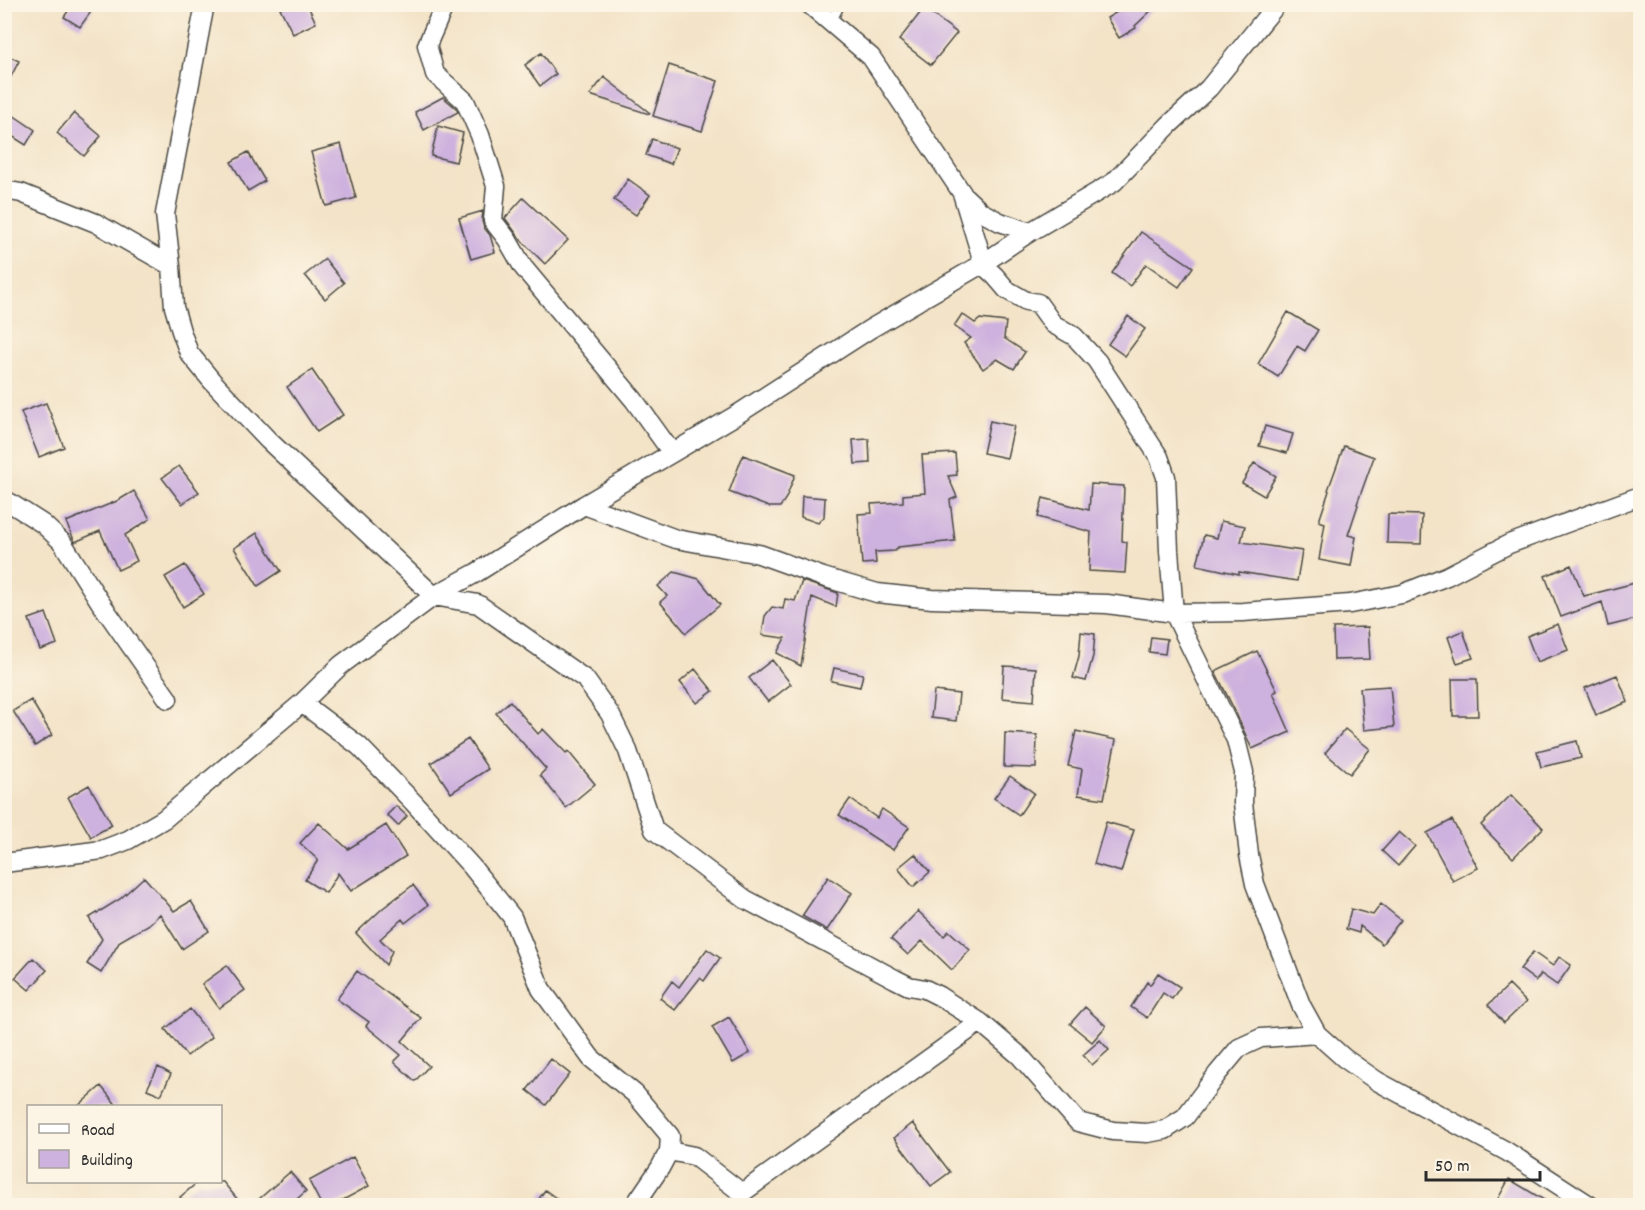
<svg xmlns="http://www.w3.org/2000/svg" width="1645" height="1210" font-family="Dekko,sans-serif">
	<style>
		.building { fill: #cdb1de }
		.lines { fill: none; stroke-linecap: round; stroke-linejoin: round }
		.lane-casing { stroke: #494742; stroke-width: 12 }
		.street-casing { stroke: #494742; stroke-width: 21 }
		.lane { stroke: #fff; stroke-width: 9 }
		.street { stroke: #fff; stroke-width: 18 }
	</style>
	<rect width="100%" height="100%" fill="#fcf5e5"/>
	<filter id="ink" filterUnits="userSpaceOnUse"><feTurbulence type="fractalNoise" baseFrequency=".0167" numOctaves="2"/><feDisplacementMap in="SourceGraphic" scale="12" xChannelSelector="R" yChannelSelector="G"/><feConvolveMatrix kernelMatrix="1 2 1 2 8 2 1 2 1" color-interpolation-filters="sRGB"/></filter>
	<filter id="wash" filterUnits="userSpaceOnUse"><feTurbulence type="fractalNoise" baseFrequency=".008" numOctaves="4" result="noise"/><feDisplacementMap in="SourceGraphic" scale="24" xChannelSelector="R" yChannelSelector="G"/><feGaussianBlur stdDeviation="1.35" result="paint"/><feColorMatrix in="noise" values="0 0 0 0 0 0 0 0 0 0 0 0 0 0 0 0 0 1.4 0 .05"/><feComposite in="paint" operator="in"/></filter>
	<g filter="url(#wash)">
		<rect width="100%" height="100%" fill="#f3e3c7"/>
		<g id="blocks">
			<path class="building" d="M73,4H86L93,9L80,27L64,17Z
				M278,4H307L316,23L293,34Z
				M1130,4H1158L1135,26L1136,28L1119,38L1107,18Z
				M924,8L957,33L931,65L899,40Z
				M541,53L556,74L540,86L525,65Z
				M4,54L19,61L4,90Z
				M669,65L718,81L702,131L653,116Z
				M604,77L650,113L649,114L590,95Z
				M443,97L456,108L458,112L424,130L415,112Z
				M4,109L35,130L26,145L4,131Z
				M74,113L101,136L84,156L57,133Z
				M438,126L463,133L456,162L431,156Z
				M652,139L677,148L671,164L646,155Z
				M341,144L356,198L326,206L311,152Z
				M248,152L265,181L248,191L231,162Z
				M628,179L650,195L636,215L614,200Z
				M523,198L568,240L545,264L521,240L505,218Z
				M483,211L482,221L484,228L490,235L495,252L471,259L459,218Z
				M1141,232L1193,267L1179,287L1146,264L1130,286L1112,273Z
				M325,259L344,283L325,299L305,275Z
				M1288,312L1318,330L1305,351L1297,346L1278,377L1258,364Z
				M962,314L975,323L980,319L1006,322L1004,338L1025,352L1014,369L997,359L983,369L964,343L971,338L954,326Z
				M1128,316L1145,329L1125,356L1108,344Z
				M312,370L343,415L317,432L287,387Z
				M46,403L64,447L39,457L21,412Z
				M990,421L1014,426L1007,458L983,453Z
				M1265,426L1293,434L1287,453L1259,446Z
				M869,439L870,463L855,464L853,440Z
				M1344,446L1374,457L1357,504L1358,505L1348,535L1356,537L1351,566L1319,560L1325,523L1319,521L1329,491L1328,490Z
				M955,453L957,475L948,476L957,497L950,500L955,541L898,547L895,551L875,552L876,563L862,564L858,514L872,513L871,504L903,502V495L925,493L922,455Z
				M743,455L795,475L786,498L780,507H769L729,492Z
				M1254,463L1276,476L1264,496L1242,483Z
				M179,466L199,492L182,504L162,478Z
				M1091,484L1124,486L1122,541L1127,542L1125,573L1089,571L1091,532L1038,517L1043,498L1089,510Z
				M134,491L150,519L125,535L137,561L118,570L100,531L75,542L66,522L117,501Z
				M802,496L825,498L824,517L818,523L801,517Z
				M1388,514L1422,515L1421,544L1387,543Z
				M1221,521L1245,526L1241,542L1302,551L1297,581L1239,572V574L1197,565L1204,535L1217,538Z
				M257,533L281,571L258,586L234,548Z
				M185,565L204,594L183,607L165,577Z
				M1571,565L1584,596L1635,583L1641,605V618L1608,626L1602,602L1561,617L1545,576Z
				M674,572L699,579L720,605L686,633L660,602L667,596L658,586Z
				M802,581L838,593L836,607L812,597L801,666L777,653L785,638L762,635L765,616L772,607L783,609L785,599L795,601Z
				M46,613L57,644L40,650L29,619Z
				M1558,624L1568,650L1537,662L1527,636Z
				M1368,627L1370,659L1334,660L1333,628Z
				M1463,631L1473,658L1457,663L1448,637Z
				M1081,632L1095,634L1093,656L1086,681L1073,678L1079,656Z
				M1151,637L1167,639L1165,654L1149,652Z
				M1257,651L1277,691L1273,693L1290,732L1252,749L1235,711L1215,671Z
				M772,660L791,684L768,702L749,678Z
				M1004,666L1036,668L1034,701L1002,698Z
				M834,668L863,674L860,687L831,681Z
				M695,669L713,691L697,703L680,682Z
				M1617,675L1628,702L1596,715L1585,688Z
				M1452,679H1477L1478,716H1453Z
				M1390,686L1394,727L1364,730L1360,688Z
				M934,691L959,694L956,721L931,718Z
				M31,700L52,735L35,746L13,711Z
				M510,701L538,734L543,729L566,753L568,751L595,784L566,808L540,775L546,769L496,713Z
				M1345,729L1370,749L1350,774L1325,753Z
				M1076,731L1116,740L1104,799L1078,795L1082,769L1068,766Z
				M1005,733L1037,735L1036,768L1004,767Z
				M468,739L488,769L451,793L431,763Z
				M1577,741L1581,758L1541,767L1537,751Z
				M1010,776L1034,793L1019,815L994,798Z
				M89,785L112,825L91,837L68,797Z
				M1511,795L1543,828L1513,858L1481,825Z
				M850,799L877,818L882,809L909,827L893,850L839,815Z
				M396,806L407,816L398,826L387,815Z
				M1452,820L1478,868L1453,881L1427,833Z
				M1106,822L1134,830L1121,872L1094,864Z
				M319,823L348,849L386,825L406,856L351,891L338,873L326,893L305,880L318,860L300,843Z
				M1399,832L1415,846L1398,866L1382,851Z
				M915,854L930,872L913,887L898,868Z
				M144,877L174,911L191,901L209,931L182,949L160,914L148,925L120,941L101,973L87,964L102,939L89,918L120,899Z
				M828,877L852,893L827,930L802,916Z
				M413,885L428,905L405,923L402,919L380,939L392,951L386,965L356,933L383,908Z
				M1381,904L1401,920L1382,944L1360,926L1359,933L1346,929L1351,909L1373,915Z
				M918,911L944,936L949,931L970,950L952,970L922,941L908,955L891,939Z
				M707,949L720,958L704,981L700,978L675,1010L660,998L672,981L679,987Z
				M1533,952L1553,966L1559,957L1571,965L1557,985L1541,974L1536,981L1520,969Z
				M33,958L47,970L29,990L15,978Z
				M227,966L245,990L219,1008L202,984Z
				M357,971L421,1018L402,1041L429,1066L415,1081L394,1062L401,1055L366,1026L369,1022L337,999Z
				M1158,973L1180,987L1172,999L1163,993L1147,1018L1131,1007L1147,982L1150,985Z
				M1509,985L1526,1002L1504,1023L1488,1005Z
				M1085,1007L1106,1026L1092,1042L1070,1024Z
				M190,1009L212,1037L187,1056L165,1029Z
				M729,1017L750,1053L733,1063L712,1027Z
				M1100,1040L1109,1050L1092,1065L1083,1055Z
				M551,1059L570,1074L546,1105L527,1090Z
				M158,1067L171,1074L161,1095L147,1089Z
				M101,1086L118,1107H77Z
				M913,1123L950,1172L931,1186L894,1138Z
				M353,1157L369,1186L332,1206H322L309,1181Z
				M290,1172L306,1191L289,1206H251Z
				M1509,1179L1554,1206H1494Z
				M198,1182H223L238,1200L232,1206H188L180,1197Z
				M545,1190L567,1206H534Z"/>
		</g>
	</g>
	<g filter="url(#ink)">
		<use href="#blocks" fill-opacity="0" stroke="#494742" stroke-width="1.5"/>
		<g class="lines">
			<g class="lane-casing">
				<path id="lane" d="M831,22L840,4"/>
			</g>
			<g class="street-casing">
				<path id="street" d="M205,4L165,214L171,266L174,307L181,331L189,353L212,381L268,440L434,596L478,604L585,679L610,714L628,751L654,830L745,899L895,979L909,986L925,989L939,996L980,1022L1020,1056L1078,1122L1113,1131L1147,1133L1165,1130L1185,1117L1218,1073L1239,1048L1261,1038L1317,1034
					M445,4L427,45L435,74L465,101L480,135L496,186L493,221L507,239L523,267L634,400L672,453
					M809,4L871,57L962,193L980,252L982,264L995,276L1007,290L1026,301L1038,303L1053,324L1074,336L1097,361L1159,457L1166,477L1169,551L1174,613L1236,740L1244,772L1243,803L1249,855L1255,884L1301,1005L1317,1034L1344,1058L1377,1081L1506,1151L1591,1206
					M4,190L21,193L96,223L171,266
					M964,196L981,212L1000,222L1030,232
					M4,499L43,524L62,542L100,602L168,699
					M584,505L676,539L759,554L823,577L877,593L932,599L1107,604L1174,613L1243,612L1350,604L1402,594L1447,576L1509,544L1640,496
					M302,703L359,746L414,803L472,867L512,917L541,989L591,1058L635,1094L670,1136L669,1151L660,1168L634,1206
					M4,863L102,850L128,840L164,819L302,703L341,665L434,596L476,573L584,505L738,414L870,329L982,264L1030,232L1114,182L1169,125L1209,88L1277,4
					M669,1151L694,1156L742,1193L980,1022"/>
			</g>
			<use href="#lane" class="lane"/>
			<use href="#street" class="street"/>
		</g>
	</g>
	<rect width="1645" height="1210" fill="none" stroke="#fcf5e5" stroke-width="24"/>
	<rect x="27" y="1105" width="195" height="78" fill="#fcf5e5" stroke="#a8a49b" stroke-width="1.5"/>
	<rect x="39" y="1124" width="30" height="9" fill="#ffffff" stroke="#a8a49b" stroke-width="1.5"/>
	<text x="81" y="1135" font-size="18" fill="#2b2b2b">Road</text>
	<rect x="39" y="1150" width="30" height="18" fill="#cdb1de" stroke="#a8a49b" stroke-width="1.5"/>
	<text x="81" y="1165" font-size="18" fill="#2b2b2b">Building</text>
	<path d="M1426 1171v9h114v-9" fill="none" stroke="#2b2b2b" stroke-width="3"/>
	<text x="1435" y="1171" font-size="18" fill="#2b2b2b" stroke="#fcf5e5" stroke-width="4.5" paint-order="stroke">50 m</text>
</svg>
